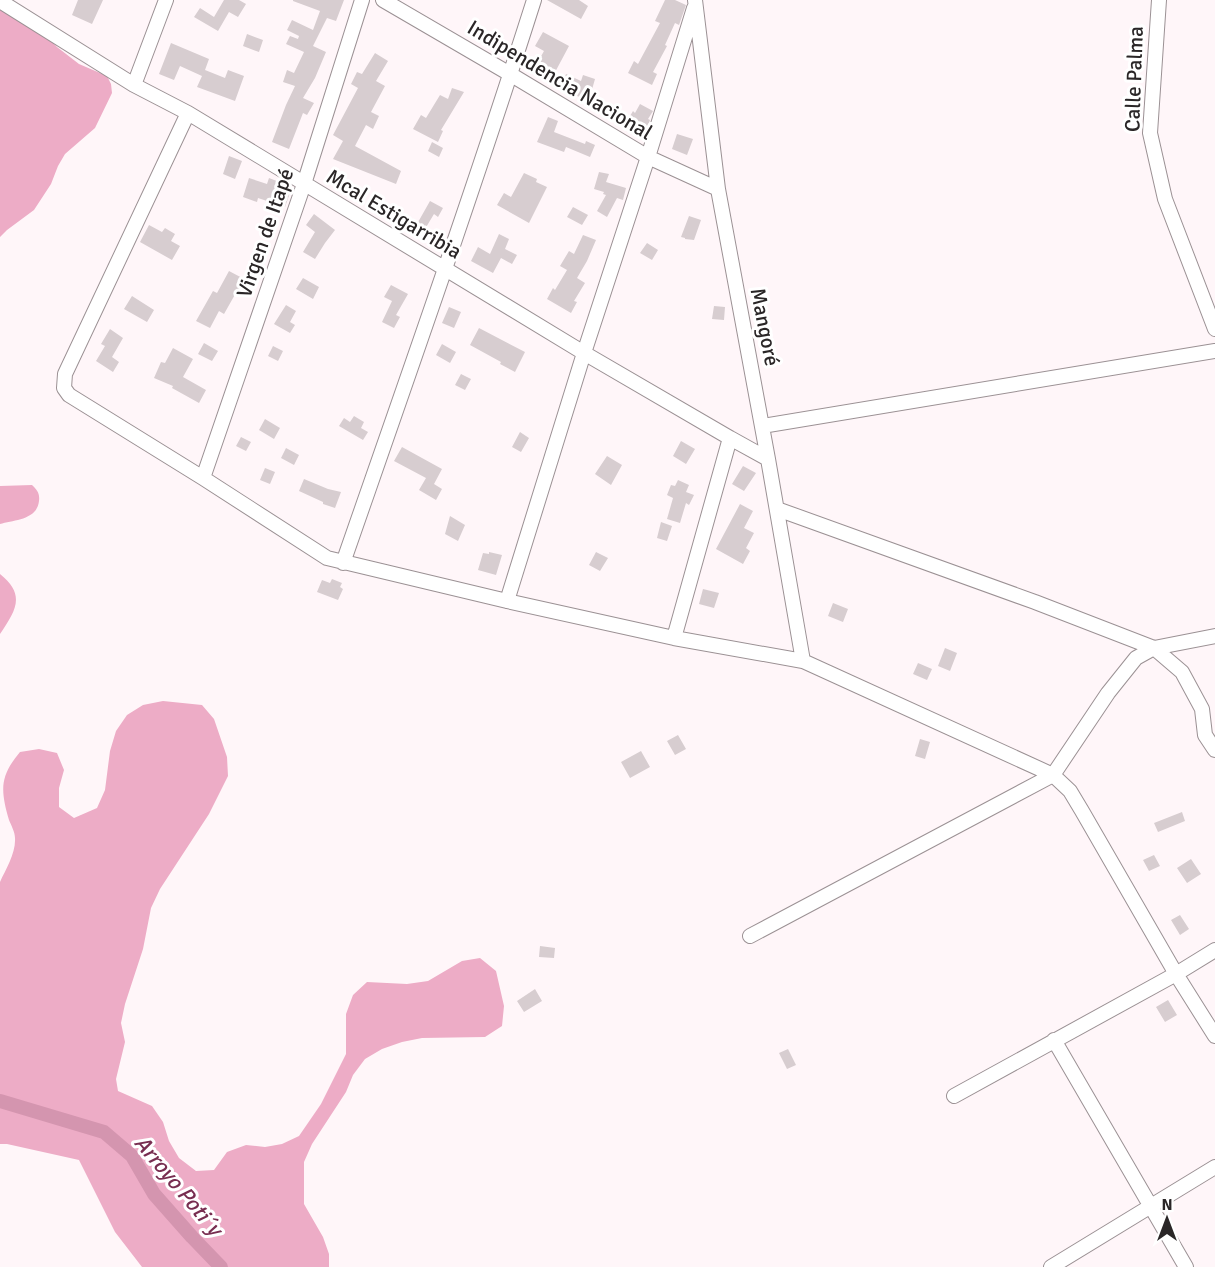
<svg xmlns="http://www.w3.org/2000/svg" width="1215" height="1267" font-family="Signika,sans-serif">
	<style>
		.forest { fill: #edacc6 }
		.lines { fill: none; stroke-linecap: round; stroke-linejoin: round }
		.canal { stroke: #d495af; stroke-width: 14 }
		.building { fill: #d7cdd0 }
		.minor-casing { stroke: #9b9194; stroke-width: 16 }
		.minor { stroke: #fff; stroke-width: 14 }
		.labels { text-anchor: middle; stroke-width: 6; stroke-linejoin: round; paint-order: stroke }
		.street-label { font-size: 21px; fill: #2a2627; stroke: #fff }
		.water-label { font-size: 22px; font-style: italic; fill: #772d50; stroke: #fff }
	</style>
	<rect width="100%" height="100%" fill="#fff6f9"/>
	<path class="forest" d="M0,5L38,27L57,47L79,64L107,76L111,84L112,93L95,128L65,154L58,166L51,184L34,210L7,230L0,237Z
		M32,485C37,490 40,493 39,501C37,520 14,520 0,524V486Z
		M0,574C26,595 16,610 0,634Z
		M163,701L202,705L214,719L227,757L228,776L209,814L160,889L151,908L143,949L125,1004L121,1023L125,1042L116,1079L118,1091L152,1106L163,1122L169,1141L179,1158L196,1171L214,1170L227,1152L246,1145L265,1147L282,1144L299,1136L321,1104L346,1054V1014L353,995L367,982L407,984L428,981L462,961L480,958L496,971L504,1006L502,1026L485,1037L422,1038L402,1042L382,1049L365,1059L353,1075L346,1092L312,1144L304,1162V1204L323,1237L329,1254V1267H142L115,1232L79,1160L7,1144H0V882C6,869 16,853 15,838C15,832 11,825 9,820C0,789 0,776 20,752L39,749L57,753L64,770L59,788V807L74,818L97,808L105,790L110,751L116,731L127,715L143,705Z"/>
	<g class="lines">
		<path class="canal" d="M0,1101L104,1132L132,1156L154,1194L192,1237L221,1267"/>
	</g>
	<path class="building" d="M78,0H103L92,24L72,15Z
		M224,0H239L246,4L238,17L229,12L218,31L194,17L200,8L214,17Z
		M293,0H344L336,21L327,18L313,46L326,52L315,78L303,98L314,103L307,115L303,113L289,149L272,142L286,105L295,86L283,82L287,70L294,73L304,52L286,44L290,36L298,39L299,36L287,30L292,20L313,30L320,11L293,1Z
		M547,0H579L588,6L581,19Z
		M665,0H675L686,5L679,25L675,23L665,45L667,46L653,72L657,74L652,85L628,73L634,61L638,64L660,23L655,21Z
		M543,32L569,46L553,76L535,67L544,51L535,46Z
		M247,34L263,40L259,52L243,46Z
		M171,43L209,59L205,70L225,78L228,70L244,76L235,101L197,87L202,76L180,66L174,80L159,74Z
		M375,53L388,61L376,81L385,86L371,112L379,116L373,129L366,125L355,146L401,171L396,184L333,159L343,141L333,135L358,88L351,84L357,72L362,74Z
		M566,74L581,81L583,75L595,79L589,100L577,96L579,90L563,82Z
		M452,88L464,92L441,130L443,131L438,142L413,129L421,115L426,118L440,95L448,99Z
		M640,104L653,111L648,119L650,120L646,130L640,127L636,135L623,128L633,111L635,113Z
		M548,117L558,121L554,132L585,144L586,141L595,145L590,157L566,147L564,152L537,142Z
		M677,134L693,139L687,155L672,149Z
		M432,142L443,148L439,157L428,151Z
		M229,156L242,161L235,179L223,174Z
		M599,172L609,174L606,182L626,188L623,200L617,198L607,217L597,211L606,195L603,194L604,192L594,189Z
		M524,173L537,179L536,182L547,187L529,223L497,205L504,193L511,197Z
		M249,178L267,184L269,178L292,187L285,207L258,198L257,202L243,197Z
		M430,201L443,208L438,217L434,214L425,229L417,224Z
		M573,207L588,215L582,225L567,217Z
		M314,214L335,230L325,243L315,259L303,252L315,232L306,225Z
		M689,216L701,220L694,240L685,239V238L681,237Z
		M149,225L162,232L165,228L175,234L171,241L180,246L172,260L140,242Z
		M499,234L509,239L505,249L517,255L512,264L501,258L493,273L471,261L478,247L490,254Z
		M583,235L596,240L587,261L577,278L585,283L574,301L577,302L571,313L547,299L553,288L555,290L567,270L560,266L569,251L574,254Z
		M647,243L658,250L652,260L640,253Z
		M229,271L246,280L239,293L237,291L224,314L219,311L210,328L196,321L213,291L217,293Z
		M303,278L319,287L313,299L296,289Z
		M391,285L408,294L396,315L400,317L394,328L382,322L392,301L384,297Z
		M132,296L154,310L147,322L124,309Z
		M286,305L296,311L290,322L295,325L290,333L274,324Z
		M714,306L725,307L724,320L712,319Z
		M449,307L461,312L454,328L442,323Z
		M479,328L525,352L515,372L500,364L501,362L470,345Z
		M110,329L123,338L112,357L119,362L113,372L96,361L105,346L101,344Z
		M204,343L218,351L212,361L198,354Z
		M442,344L456,352L450,363L436,355Z
		M273,346L283,351L278,361L268,356Z
		M173,348L193,359L183,377L206,390L199,403L172,388L173,386L154,378L161,362L165,363Z
		M461,374L471,379L465,390L455,385Z
		M354,416L364,422L361,428L368,432L363,440L339,426L344,418L350,422Z
		M265,419L280,428L274,439L259,430Z
		M520,432L529,438L521,452L512,447Z
		M241,437L251,442L246,451L236,446Z
		M681,441L695,449L686,464L673,456Z
		M402,447L442,469L434,484L442,489L436,500L419,490L426,478L394,461Z
		M286,448L299,455L294,465L281,458Z
		M607,456L622,465L611,485L595,474Z
		M743,466L756,473L744,491L732,484Z
		M265,468L275,472L270,484L260,480Z
		M304,479L328,489L341,492L335,508L323,504V502L299,491Z
		M678,480L689,485L686,492L694,495L689,505L686,503L680,523L667,519L673,498L667,495L671,485L675,486Z
		M740,504L753,511L744,528L754,533L746,548L750,551L743,564L716,549Z
		M450,516L465,525L458,541L445,534Z
		M661,522L672,526L667,541L657,538Z
		M489,552L502,555L496,575L478,570L483,553L489,554Z
		M596,552L608,558L600,571L589,565Z
		M332,579L342,583L340,587L343,589L338,600L317,592L322,580L330,583Z
		M703,589L719,593L714,608L699,604Z
		M833,603L848,609L843,622L828,616Z
		M945,648L957,653L950,671L938,666Z
		M918,663L932,669L927,680L913,674Z
		M678,735L686,749L675,755L667,741Z
		M920,739L930,742L925,759L915,756Z
		M641,751L650,767L630,778L621,762Z
		M1182,812L1185,821L1158,832L1154,823Z
		M1154,855L1160,866L1149,871L1143,860Z
		M1191,859L1201,874L1187,883L1177,868Z
		M1180,915L1189,929L1180,935L1171,920Z
		M540,946L555,948L554,958L539,957Z
		M535,989L542,1001L524,1012L517,1001Z
		M1168,1000L1177,1015L1165,1022L1156,1007Z
		M788,1049L796,1065L787,1069L779,1053Z"/>
	<g class="lines">
		<g class="minor-casing">
			<path id="minor" d="M383,0L510,74L648,157L718,189
				M695,0L718,189L768,459L803,661
				M1159,0L1150,133L1165,199L1215,329
				M0,1L134,85L188,113L584,353L730,438L768,459
				M134,85L166,0
				M188,113L65,374L64,388L69,395L203,478L327,558L507,601L674,638L803,661L1053,775L1070,791L1082,811L1176,974L1215,950
				M762,426L1215,351
				M203,478L304,184L362,0
				M777,509L1035,602L1154,648L1182,672L1202,709L1205,735L1215,750
				M343,563C408,376 474,189 534,0
				M507,601L584,353L648,157L694,8
				M674,638L730,438
				M750,936L1053,775L1108,693L1136,658L1154,648L1215,636
				M1054,1040L1186,1267
				M954,1096L1176,974L1215,1036
				M1051,1267L1215,1167"/>
		</g>
		<use href="#minor" class="minor"/>
	</g>
	<g class="labels">
		<g class="street-label">
			<text transform="translate(1134 79) rotate(-88)" y="7">Calle Palma</text>
			<text transform="translate(560 80) rotate(31)" y="7">Indipendencia Nacional</text>
			<text transform="translate(394 214) rotate(31)" y="7">Mcal Estigarribia</text>
			<text transform="translate(265 233) rotate(-71)" y="7">Virgen de Itapé</text>
			<text transform="translate(765 327) rotate(79)" y="7">Mangoré</text>
		</g>
		<g class="water-label">
			<text transform="translate(179 1185) rotate(50)" y="8">Arroyo Poti´y</text>
		</g>
	</g>
	<g transform="translate(1167 1219)" stroke="#ffffff" stroke-width="4.5" paint-order="stroke">
	<path d="M0-4.5L10 22L0 15L-10 22Z" fill="#2a2627"/>
	<text y="-9" font-size="16" font-weight="bold" text-anchor="middle" fill="#2a2627">N</text>
	</g>
</svg>
